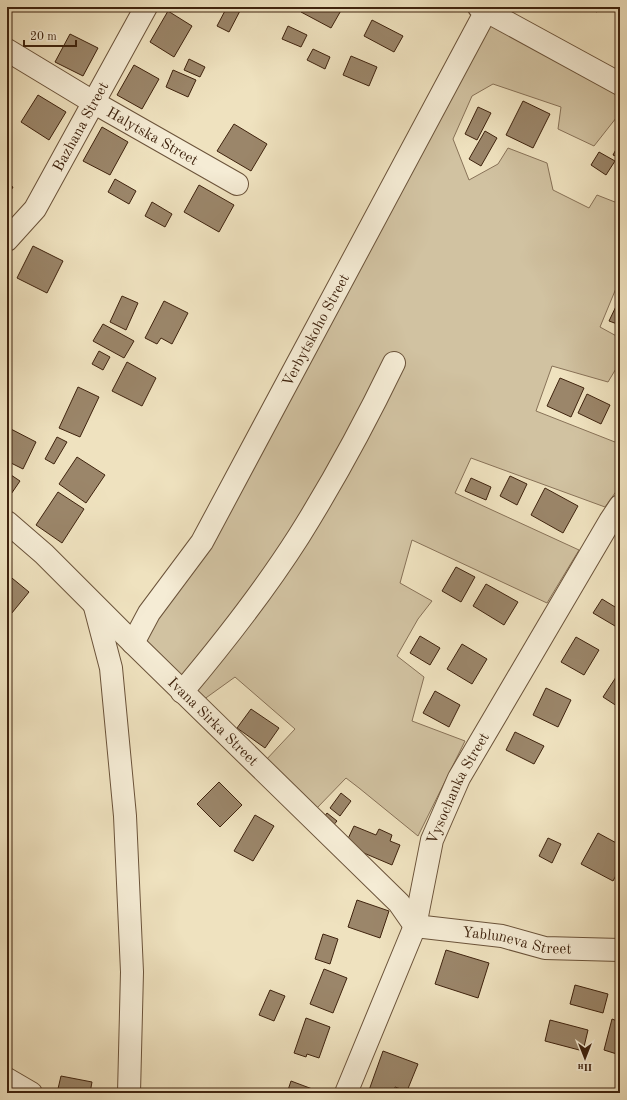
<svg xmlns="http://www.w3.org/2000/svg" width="627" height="1100" font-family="'Old Standard TT',serif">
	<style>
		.green { fill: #d1c2a1; stroke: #887258 }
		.building { fill: #9b866a; stroke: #3f230e }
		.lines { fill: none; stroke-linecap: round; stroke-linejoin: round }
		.minor-casing { stroke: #6b533a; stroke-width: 24 }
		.minor { stroke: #f5ecd5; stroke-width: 22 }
		.labels { text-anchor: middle; stroke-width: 3; stroke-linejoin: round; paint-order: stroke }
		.street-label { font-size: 15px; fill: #3f230e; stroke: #f5ecd5 }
	</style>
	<rect width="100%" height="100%" fill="#efe2bf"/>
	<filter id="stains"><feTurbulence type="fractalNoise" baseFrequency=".005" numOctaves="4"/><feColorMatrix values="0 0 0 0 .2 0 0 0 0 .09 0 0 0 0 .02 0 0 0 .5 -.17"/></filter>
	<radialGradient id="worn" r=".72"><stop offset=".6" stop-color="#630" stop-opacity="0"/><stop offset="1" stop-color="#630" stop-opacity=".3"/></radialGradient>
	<path class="green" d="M475,13L620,95V113L594,146L558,129L561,107L493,84L472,96L453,139L469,180L498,164L508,148L547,163L553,190L589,208L597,195L620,204V287L617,286L600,327L620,338V362L608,382L552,366L536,411L620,444V486L605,507L471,458L455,493L579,550L547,603L412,540L400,583L432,601L418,619L397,656L424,677L412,721L465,741L418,836L359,788L346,778L316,809L265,761L295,729L235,677L203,700L141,640Z"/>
	<path class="building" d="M227,7H242L229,32L217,26Z
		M304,7H343L331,28L301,12Z
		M588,7H599L597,12Z
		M168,11L192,26L174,57L150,42Z
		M372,20L403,36L394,52L364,36Z
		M288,26L307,35L301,47L282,39Z
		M70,34L98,48L83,76L55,62Z
		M313,49L330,57L325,69L307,60Z
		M351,56L377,67L369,86L343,75Z
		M189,59L205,67L200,77L184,70Z
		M134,65L159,79L142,109L117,95Z
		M173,70L196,80L188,97L166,87Z
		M38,95L66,112L49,140L21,122Z
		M523,101L550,114L533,148L506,135Z
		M478,107L491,113L477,140L465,134Z
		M234,124L267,144L251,171L217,151Z
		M102,127L128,142L110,175L83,161Z
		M485,131L497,138L481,166L469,159Z
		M620,142V158L613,155Z
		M599,152L615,161L606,175L591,165Z
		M115,179L136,191L129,204L108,192Z
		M7,184L13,187L7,197Z
		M199,185L234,205L219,232L184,212Z
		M152,202L172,214L165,227L145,216Z
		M33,246L63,261L47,293L17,278Z
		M122,296L138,303L126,330L110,322Z
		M620,298V325L609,321Z
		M164,301L188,313L172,344L161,338L157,344L145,338Z
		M103,324L134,341L124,358L93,341Z
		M99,351L110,357L103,370L92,364Z
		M127,362L156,378L142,406L112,391Z
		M560,378L584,388L571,417L547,406Z
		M78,387L99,397L80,437L59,428Z
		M587,394L610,405L601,424L578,413Z
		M7,427L36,442L23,469L7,461Z
		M57,437L67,442L54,464L45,459Z
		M77,457L105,475L86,503L59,484Z
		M8,473L20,481L7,500V474Z
		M510,476L527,484L517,505L500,496Z
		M471,478L491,487L486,500L465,491Z
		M545,488L578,506L563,533L531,515Z
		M58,492L84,509L62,543L36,525Z
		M456,567L475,577L461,602L442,591Z
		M7,574L29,592L7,619Z
		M486,584L518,602L504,625L473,606Z
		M602,599L620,610V617L615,626L593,613Z
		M420,636L440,648L430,665L410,653Z
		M576,637L599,650L584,675L561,662Z
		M462,644L487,659L472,684L447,669Z
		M620,671V708L603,697Z
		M546,688L571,700L558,727L533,715Z
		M435,691L460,705L449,727L423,713Z
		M251,709L279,728L265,748L237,728Z
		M515,732L544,746L534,764L506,750Z
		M219,782L242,805L220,827L197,804Z
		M341,793L351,801L340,816L330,808Z
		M327,813L337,821L331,828L321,821Z
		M255,815L274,826L253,861L234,851Z
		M354,826L376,835L379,829L392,835L390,841L400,845L392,865L345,845Z
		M598,833L620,845V868L613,881L581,864Z
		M548,838L561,844L552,863L539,856Z
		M357,900L389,911L380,938L348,927Z
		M323,934L338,939L330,964L315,959Z
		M446,950L489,963L478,998L435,984Z
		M324,969L347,978L333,1013L310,1004Z
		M575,985L608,994L603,1013L570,1004Z
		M270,990L285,996L274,1021L259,1015Z
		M306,1018L330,1027L319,1058L307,1054L306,1057L294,1053Z
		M612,1019L620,1022V1055L604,1050Z
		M550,1020L588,1030L583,1051L545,1041Z
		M383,1051L418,1064L407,1091L395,1087L393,1093H368Z
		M61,1076L92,1082L90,1093H57Z
		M291,1081L315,1090L313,1093H287Z"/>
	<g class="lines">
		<g class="minor-casing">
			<g id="minor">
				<path d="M479,7L620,84"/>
				<path id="s1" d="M7,50L93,102L237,184"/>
				<path id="s2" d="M7,240L35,209L146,7"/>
				<path id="s3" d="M7,522L44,554L133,643L399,903L415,926L502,936L545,948L620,950"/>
				<path d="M95,607L111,668L125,816L132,972L129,1093"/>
				<path id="s4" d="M133,643L149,613L202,542L486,11"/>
				<path d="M182,692C224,642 264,591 299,536C334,480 365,423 394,363"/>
				<path d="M7,1079L31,1093"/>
				<path id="s5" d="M346,1093L415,926L432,840L459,778L610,521L620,506"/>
			</g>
		</g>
		<use href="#minor" class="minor"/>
	</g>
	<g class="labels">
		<g class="street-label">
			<text dy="5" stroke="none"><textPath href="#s2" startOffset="136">Bazhana Street</textPath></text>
			<text dy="5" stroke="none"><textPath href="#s1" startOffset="169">Halytska Street</textPath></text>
			<text dy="5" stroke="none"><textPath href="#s4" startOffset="363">Verbytskoho Street</textPath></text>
			<text dy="5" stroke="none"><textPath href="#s3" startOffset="287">Ivana Sirka Street</textPath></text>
			<text dy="5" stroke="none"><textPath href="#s5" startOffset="326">Vysochanka Street</textPath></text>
			<text dy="5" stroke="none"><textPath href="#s3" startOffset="678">Yabluneva Street</textPath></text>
		</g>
	</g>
	<rect width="627" height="1100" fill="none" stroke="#efe2bf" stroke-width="24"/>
	<rect x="8" y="8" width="611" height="1084" fill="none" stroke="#3f230e" stroke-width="2"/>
	<rect x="12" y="12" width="603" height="1076" fill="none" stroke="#3f230e"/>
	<g transform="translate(585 1058) rotate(180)" stroke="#f5ecd5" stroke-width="3" paint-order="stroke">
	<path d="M0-3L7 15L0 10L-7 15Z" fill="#3f230e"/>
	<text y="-6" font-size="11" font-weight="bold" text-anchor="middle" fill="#3f230e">Пн</text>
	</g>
	<path d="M24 40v6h52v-6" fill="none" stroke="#3f230e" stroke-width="2"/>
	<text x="30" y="40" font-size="12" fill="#3f230e" stroke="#f5ecd5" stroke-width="3" paint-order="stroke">20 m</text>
	<rect width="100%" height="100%" filter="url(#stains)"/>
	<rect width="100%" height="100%" fill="url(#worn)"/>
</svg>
